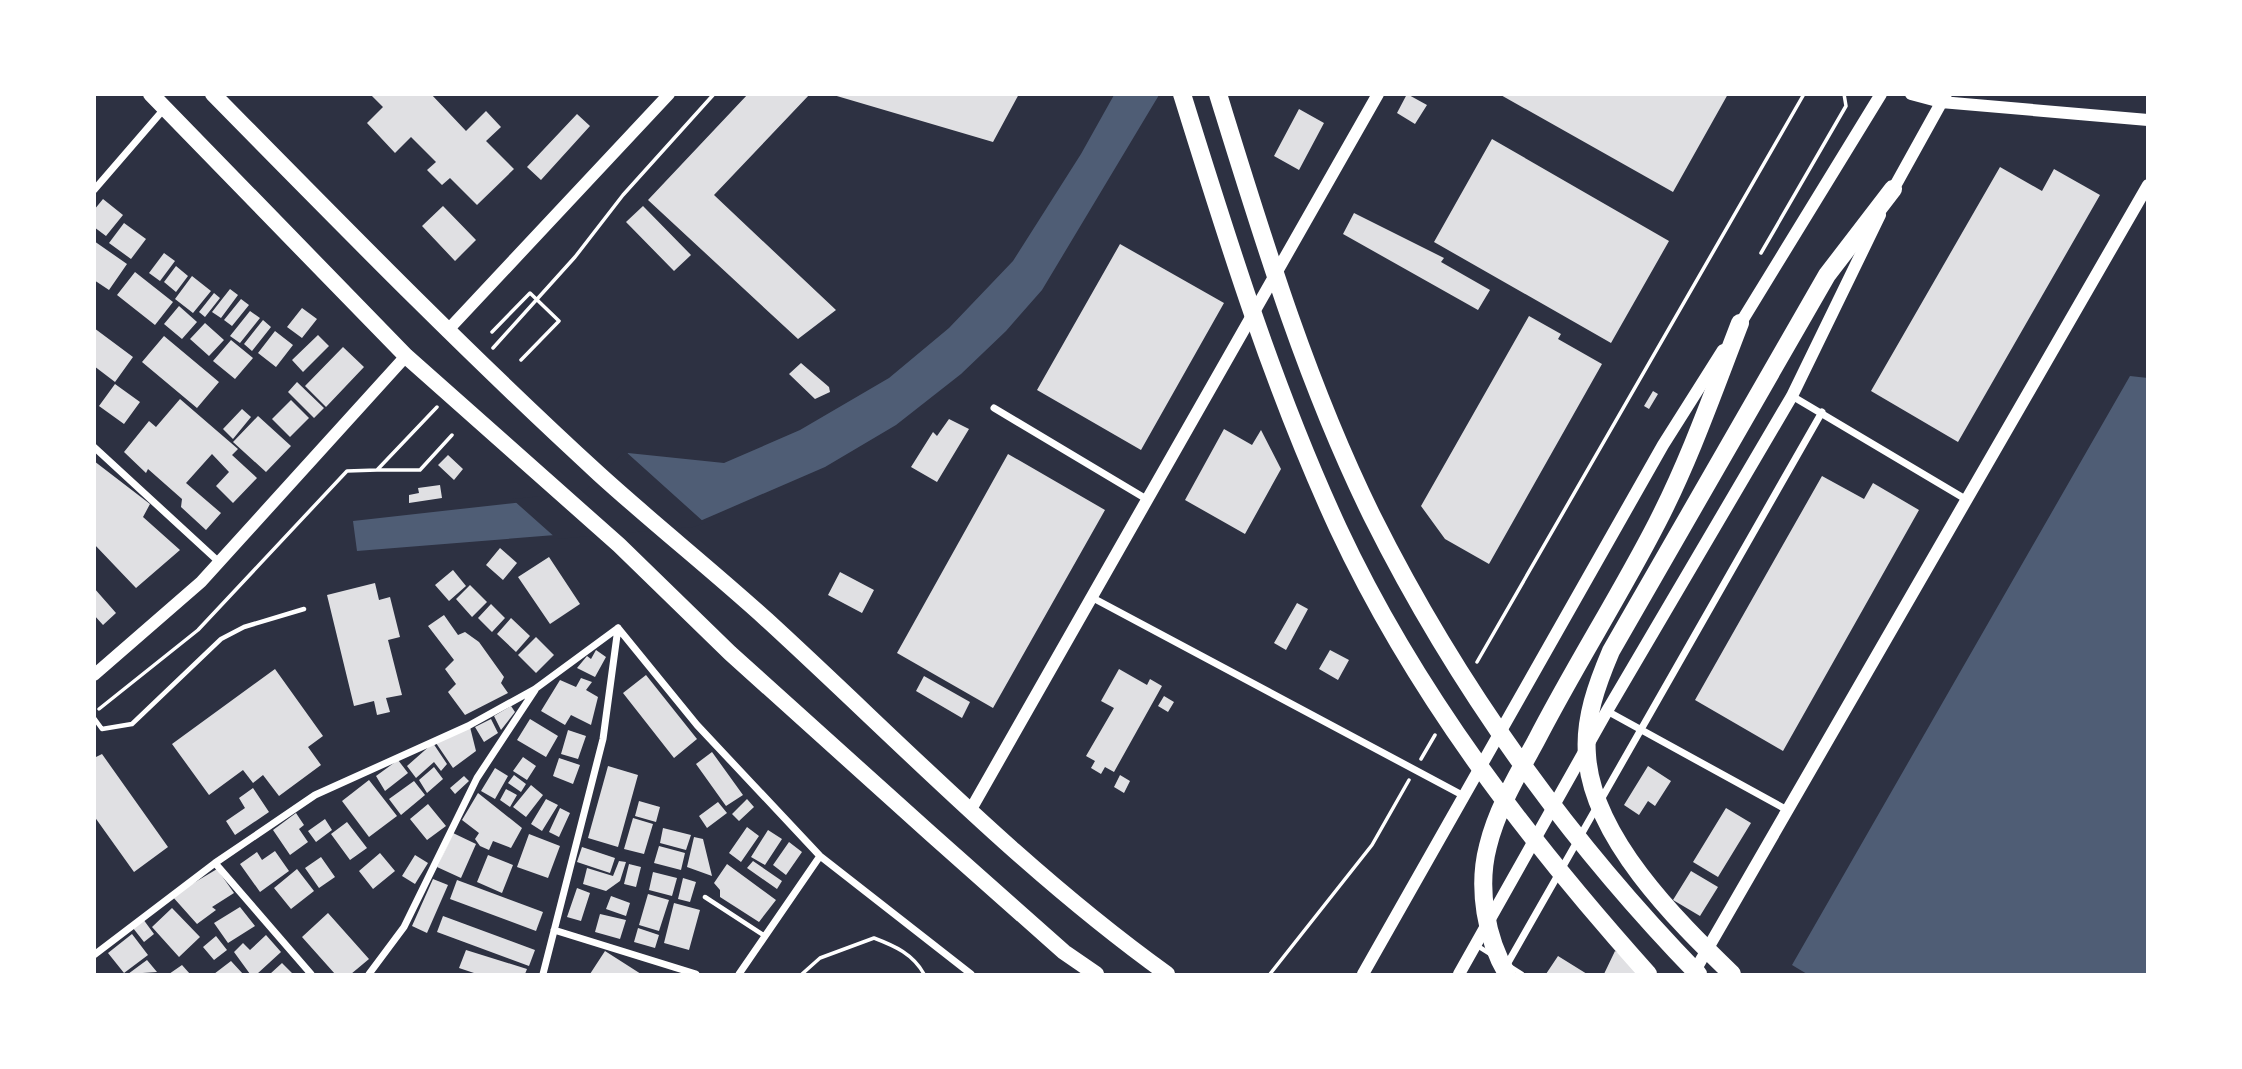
<svg xmlns="http://www.w3.org/2000/svg" width="2242" height="1069" font-family="Bitter,serif">
	<style>
		.water { fill: #4f5d75 }
		.pier { fill: #2d3142 }
		.building { fill: #e0e0e3 }
		.lines { fill: none; stroke-linecap: round; stroke-linejoin: round }
		.path { stroke: #fff; stroke-width: 3.5 }
		.service { stroke: #fff; stroke-width: 4.5 }
		.minor { stroke: #fff; stroke-width: 7 }
		.tertiary { stroke: #fff; stroke-width: 12 }
		.primary { stroke: #fff; stroke-width: 16 }
		.motorway { stroke: #fff; stroke-width: 18 }
	</style>
	<rect width="100%" height="100%" fill="#2d3142"/>
	<path class="water" d="M1114,95H1159L1042,290L1006,331L961,374L896,425L825,467L693,524L357,551L353,521L585,495L628,453L724,463L800,430L889,378L949,328L1013,261L1081,154Z
		M2130,376L2148,378L2147,974H1807L1792,965Z"/>
	<path class="pier" d="M625,451L705,523L693,527L557,539L512,499L584,492Z"/>
	<path class="building" d="M370,94H431L466,131L486,111L501,127L486,141L514,169L477,205L450,178L442,185L427,170L436,162L411,137L395,153L367,123L383,107Z
		M748,94H810L714,195L836,310L798,339L648,200Z
		M830,94H1019L993,142Z
		M1407,94L1427,105L1415,124L1397,113Z
		M1499,94H1728L1673,192Z
		M1299,109L1324,123L1299,170L1274,156Z
		M577,114L590,126L541,180L527,167Z
		M1492,139L1669,241L1611,343L1434,242Z
		M2000,167L2042,191L2054,169L2100,195L1958,442L1871,391Z
		M103,199L123,215L106,236L94,227V210Z
		M443,206L476,240L455,261L422,226Z
		M643,206L691,255L674,271L626,222Z
		M1354,213L1444,258L1441,262L1490,290L1478,310L1343,234Z
		M124,223L146,239L131,259L109,243Z
		M94,241L127,264L109,290L94,280Z
		M1120,244L1224,303L1141,450L1037,390Z
		M164,253L175,261L160,281L149,273Z
		M176,266L188,276L176,292L164,282Z
		M135,272L173,302L155,325L117,295Z
		M192,276L211,291L193,313L175,299Z
		M230,289L238,295L221,318L212,312Z
		M214,293L220,298L205,317L199,312Z
		M241,299L249,305L232,326L224,320Z
		M179,306L197,322L182,339L164,324Z
		M302,308L317,319L302,338L287,327Z
		M250,311L260,318L240,343L230,336Z
		M1529,316L1561,334L1558,339L1602,364L1489,564L1445,539L1421,506Z
		M263,320L271,327L252,351L244,344Z
		M205,323L224,340L209,356L190,339Z
		M94,328L133,357L115,382L94,366Z
		M275,331L293,345L276,367L258,353Z
		M318,335L329,346L303,372L292,360Z
		M164,336L219,382L197,408L142,362Z
		M231,340L253,358L235,379L213,361Z
		M343,347L364,367L326,407L305,386Z
		M801,363L829,387L830,392L815,399L789,374Z
		M297,382L324,408L314,418L288,392Z
		M115,384L140,402L124,424L99,406Z
		M1653,391L1658,394L1649,409L1644,406Z
		M180,399L238,449L232,455L257,478L233,503L216,486L229,472L212,454L186,483L221,513L206,530L181,507L182,499L148,469L146,473L124,452L149,421L156,427Z
		M291,400L309,418L290,437L272,419Z
		M242,409L251,417L233,439L223,429Z
		M258,416L291,446L266,472L233,442Z
		M949,419L969,429L937,482L911,467L933,432L937,436Z
		M1224,429L1252,445L1261,430L1281,469L1245,534L1185,500Z
		M1008,454L1105,510L993,708L897,653Z
		M448,455L463,469L454,480L438,465Z
		M94,461L150,504L143,517L180,550L136,588L94,544Z
		M1822,476L1864,499L1873,483L1919,510L1783,751L1695,700Z
		M440,485L442,498L409,503V495L419,493L418,488Z
		M500,548L517,563L503,580L486,565Z
		M549,557L580,604L550,624L518,577Z
		M453,570L466,586L449,601L435,585Z
		M840,572L874,590L862,613L828,595Z
		M375,583L379,600L390,597L400,637L388,640L402,695L386,698L390,712L377,715L374,701L354,706L327,595Z
		M470,585L487,602L472,617L456,599Z
		M94,588L116,613L103,625L94,615Z
		M1297,603L1308,609L1286,650L1274,643Z
		M491,604L505,618L492,632L478,618Z
		M444,615L458,635L465,632L479,642L504,677L501,683L508,693L465,715L448,692L456,684L445,669L454,660L428,626Z
		M511,618L530,636L516,652L497,634Z
		M536,637L554,655L536,673L518,655Z
		M596,650L606,657L595,677L577,668L587,656L591,659Z
		M1330,650L1349,660L1338,680L1319,669Z
		M275,669L323,736L308,747L321,765L279,796L263,775L253,783L243,770L209,795L172,744Z
		M1119,669L1147,685L1150,679L1162,686L1114,772L1105,767L1101,774L1091,768L1095,761L1086,756L1114,708L1101,701Z
		M646,675L697,739L674,758L623,693Z
		M924,676L970,702L962,718L916,691Z
		M581,678L592,682L586,690L598,697L591,725L571,715L565,725L541,711L560,680L576,687Z
		M1164,696L1174,702L1168,712L1158,706Z
		M511,706L515,712L501,730L494,716Z
		M491,719L498,733L484,742L475,727Z
		M530,719L558,736L546,757L517,740Z
		M470,727L476,751L453,768L436,743Z
		M568,730L586,736L578,759L561,754Z
		M433,743L447,764L441,771L434,762L416,778L407,766Z
		M712,752L743,795L726,806L696,764Z
		M102,754L168,847L134,872L94,816V758Z
		M523,757L536,766L527,780L513,771Z
		M559,758L580,765L573,784L553,776Z
		M398,760L408,773L385,791L376,776Z
		M608,766L638,775L618,847L588,838Z
		M1648,766L1671,781L1655,806L1648,801L1639,815L1624,805Z
		M434,767L443,779L427,793L419,780Z
		M495,768L508,776L495,799L481,791Z
		M514,775L526,784L521,792L508,783Z
		M1120,775L1130,781L1124,793L1114,787Z
		M464,776L469,781L455,794L450,788Z
		M369,780L397,816L369,837L342,801Z
		M414,781L425,795L401,815L389,799Z
		M531,785L543,795L526,817L513,807Z
		M253,788L269,812L235,835L226,821L245,808L239,798Z
		M506,789L517,795L510,807L500,800Z
		M478,793L522,828L511,848L493,841L489,850L480,846L475,839L479,833L462,820Z
		M546,799L558,805L542,831L531,824Z
		M747,799L754,807L739,821L732,814Z
		M639,801L660,807L656,822L635,816Z
		M718,802L727,813L707,828L699,816Z
		M428,804L446,826L427,840L410,819Z
		M560,808L570,813L559,837L549,832Z
		M1726,808L1751,823L1718,877L1693,862Z
		M296,813L304,825L299,829L308,842L290,855L273,830Z
		M633,818L653,824L644,854L624,849Z
		M325,819L332,830L316,842L308,831Z
		M347,822L367,848L350,860L331,834Z
		M747,827L759,836L741,862L729,853Z
		M663,828L691,835L686,850L660,843Z
		M768,830L782,839L765,865L751,857Z
		M453,833L476,844L461,878L437,867Z
		M529,834L560,846L548,878L517,867Z
		M694,837L703,839L712,876L687,867Z
		M789,842L802,852L786,875L773,865Z
		M659,846L685,853L681,870L654,863Z
		M582,847L615,858L610,873L577,862Z
		M275,851L289,871L260,892L240,864L257,852L262,860Z
		M380,853L395,871L373,889L359,871Z
		M415,855L428,863L415,884L402,876Z
		M488,855L513,865L502,893L477,882Z
		M321,857L335,877L319,888L305,868Z
		M619,861L626,862L620,881L606,891L583,884L587,868L613,876Z
		M753,861L782,881L777,889L747,868Z
		M629,864L641,867L636,887L624,884Z
		M727,864L776,900L759,922L720,897V890L714,883Z
		M217,869L234,893L212,907L216,910L197,924L172,896Z
		M297,869L314,891L291,909L274,888Z
		M1691,871L1718,887L1700,916L1673,900Z
		M653,872L677,878L672,896L649,890Z
		M683,878L696,882L690,902L678,899Z
		M433,879L448,885L427,933L412,926Z
		M457,880L543,912L536,931L450,899Z
		M577,888L590,893L581,921L567,917Z
		M648,894L669,900L659,931L639,925Z
		M611,896L630,903L626,916L606,909Z
		M674,903L700,910L689,950L664,943Z
		M240,907L255,926L228,943L214,923Z
		M172,908L200,937L179,957L152,927Z
		M328,913L369,959L351,974H335L302,937Z
		M600,914L626,920L620,939L595,932Z
		M443,916L535,950L529,966L437,932Z
		M143,919L154,934L144,942L133,928Z
		M638,928L659,935L655,948L634,942Z
		M132,934L148,955L124,973L108,953Z
		M266,935L281,952L257,974H250L234,952L243,943L250,950Z
		M216,936L227,950L214,960L203,947Z
		M466,950L527,969L525,974H477L459,968Z
		M605,951L641,974H590Z
		M1615,951L1648,968L1644,974H1604Z
		M1558,956L1587,974H1546Z
		M147,960L157,972L128,974Z
		M231,961L243,974H214Z
		M282,963L293,974H270Z
		M182,965L190,974H169Z"/>
	<g class="lines">
		<path class="path" d="M1761,253L1846,106L1844,94
			M492,332L530,293L559,321L521,360
			M493,348L575,257L623,195L714,94
			M377,470H420L452,435
			M1477,662L1804,94
			M99,709L198,630L347,471L377,470L437,407
			M1421,759L1435,735
			M802,974L820,958L874,938C895,946 913,954 924,974
			M1270,974L1372,845L1409,780"/>
		<path class="service" d="M94,718L102,729L132,724L221,639L244,627L304,609
			M705,897L765,936
			M1476,945L1492,955
			M1511,967L1522,974"/>
		<path class="minor" d="M94,190L164,109
			M1792,396L1967,500
			M994,408L1148,500
			M94,447L219,562
			M1093,598L1464,796
			M618,628L697,725L820,856L971,974
			M1607,711L1789,811
			M215,863L311,974
			M554,930L696,974
			M94,955L215,863L315,795L468,726L535,689L618,628
			M1505,968L1822,412
			M369,974L404,927L477,778L535,690
			M543,974L603,739L618,628
			M739,974L820,856"/>
		<path class="tertiary" d="M1911,94L1941,102L2148,120
			M1890,195L1946,94
			M1737,329L1881,94
			M447,331L669,94
			M94,675L201,582L406,356
			M970,811L1378,94
			M1363,974L1663,445L1723,350
			M1459,974L1607,711L1792,396L1880,215
			M1693,974L2148,185"/>
		<path class="primary" d="M151,94L406,356L619,545L730,653L931,834L1064,952L1096,974
			M213,94C340,223 466,352 599,474C654,524 712,570 767,620C898,740 1022,870 1167,974"/>
		<path class="motorway" d="M1182,94C1228,242 1273,387 1338,528C1415,693 1527,839 1648,974
			M1218,94C1262,236 1306,382 1372,516C1456,684 1567,839 1698,974
			M1507,974C1486,938 1477,888 1488,846C1497,809 1518,774 1536,741C1574,667 1619,597 1657,523C1690,459 1714,390 1740,323
			M1732,974C1676,920 1592,837 1587,755C1584,719 1597,684 1611,651L1827,275L1893,189"/>
	</g>
	<rect width="2242" height="1069" fill="none" stroke="#ffffff" stroke-width="192"/>
</svg>
